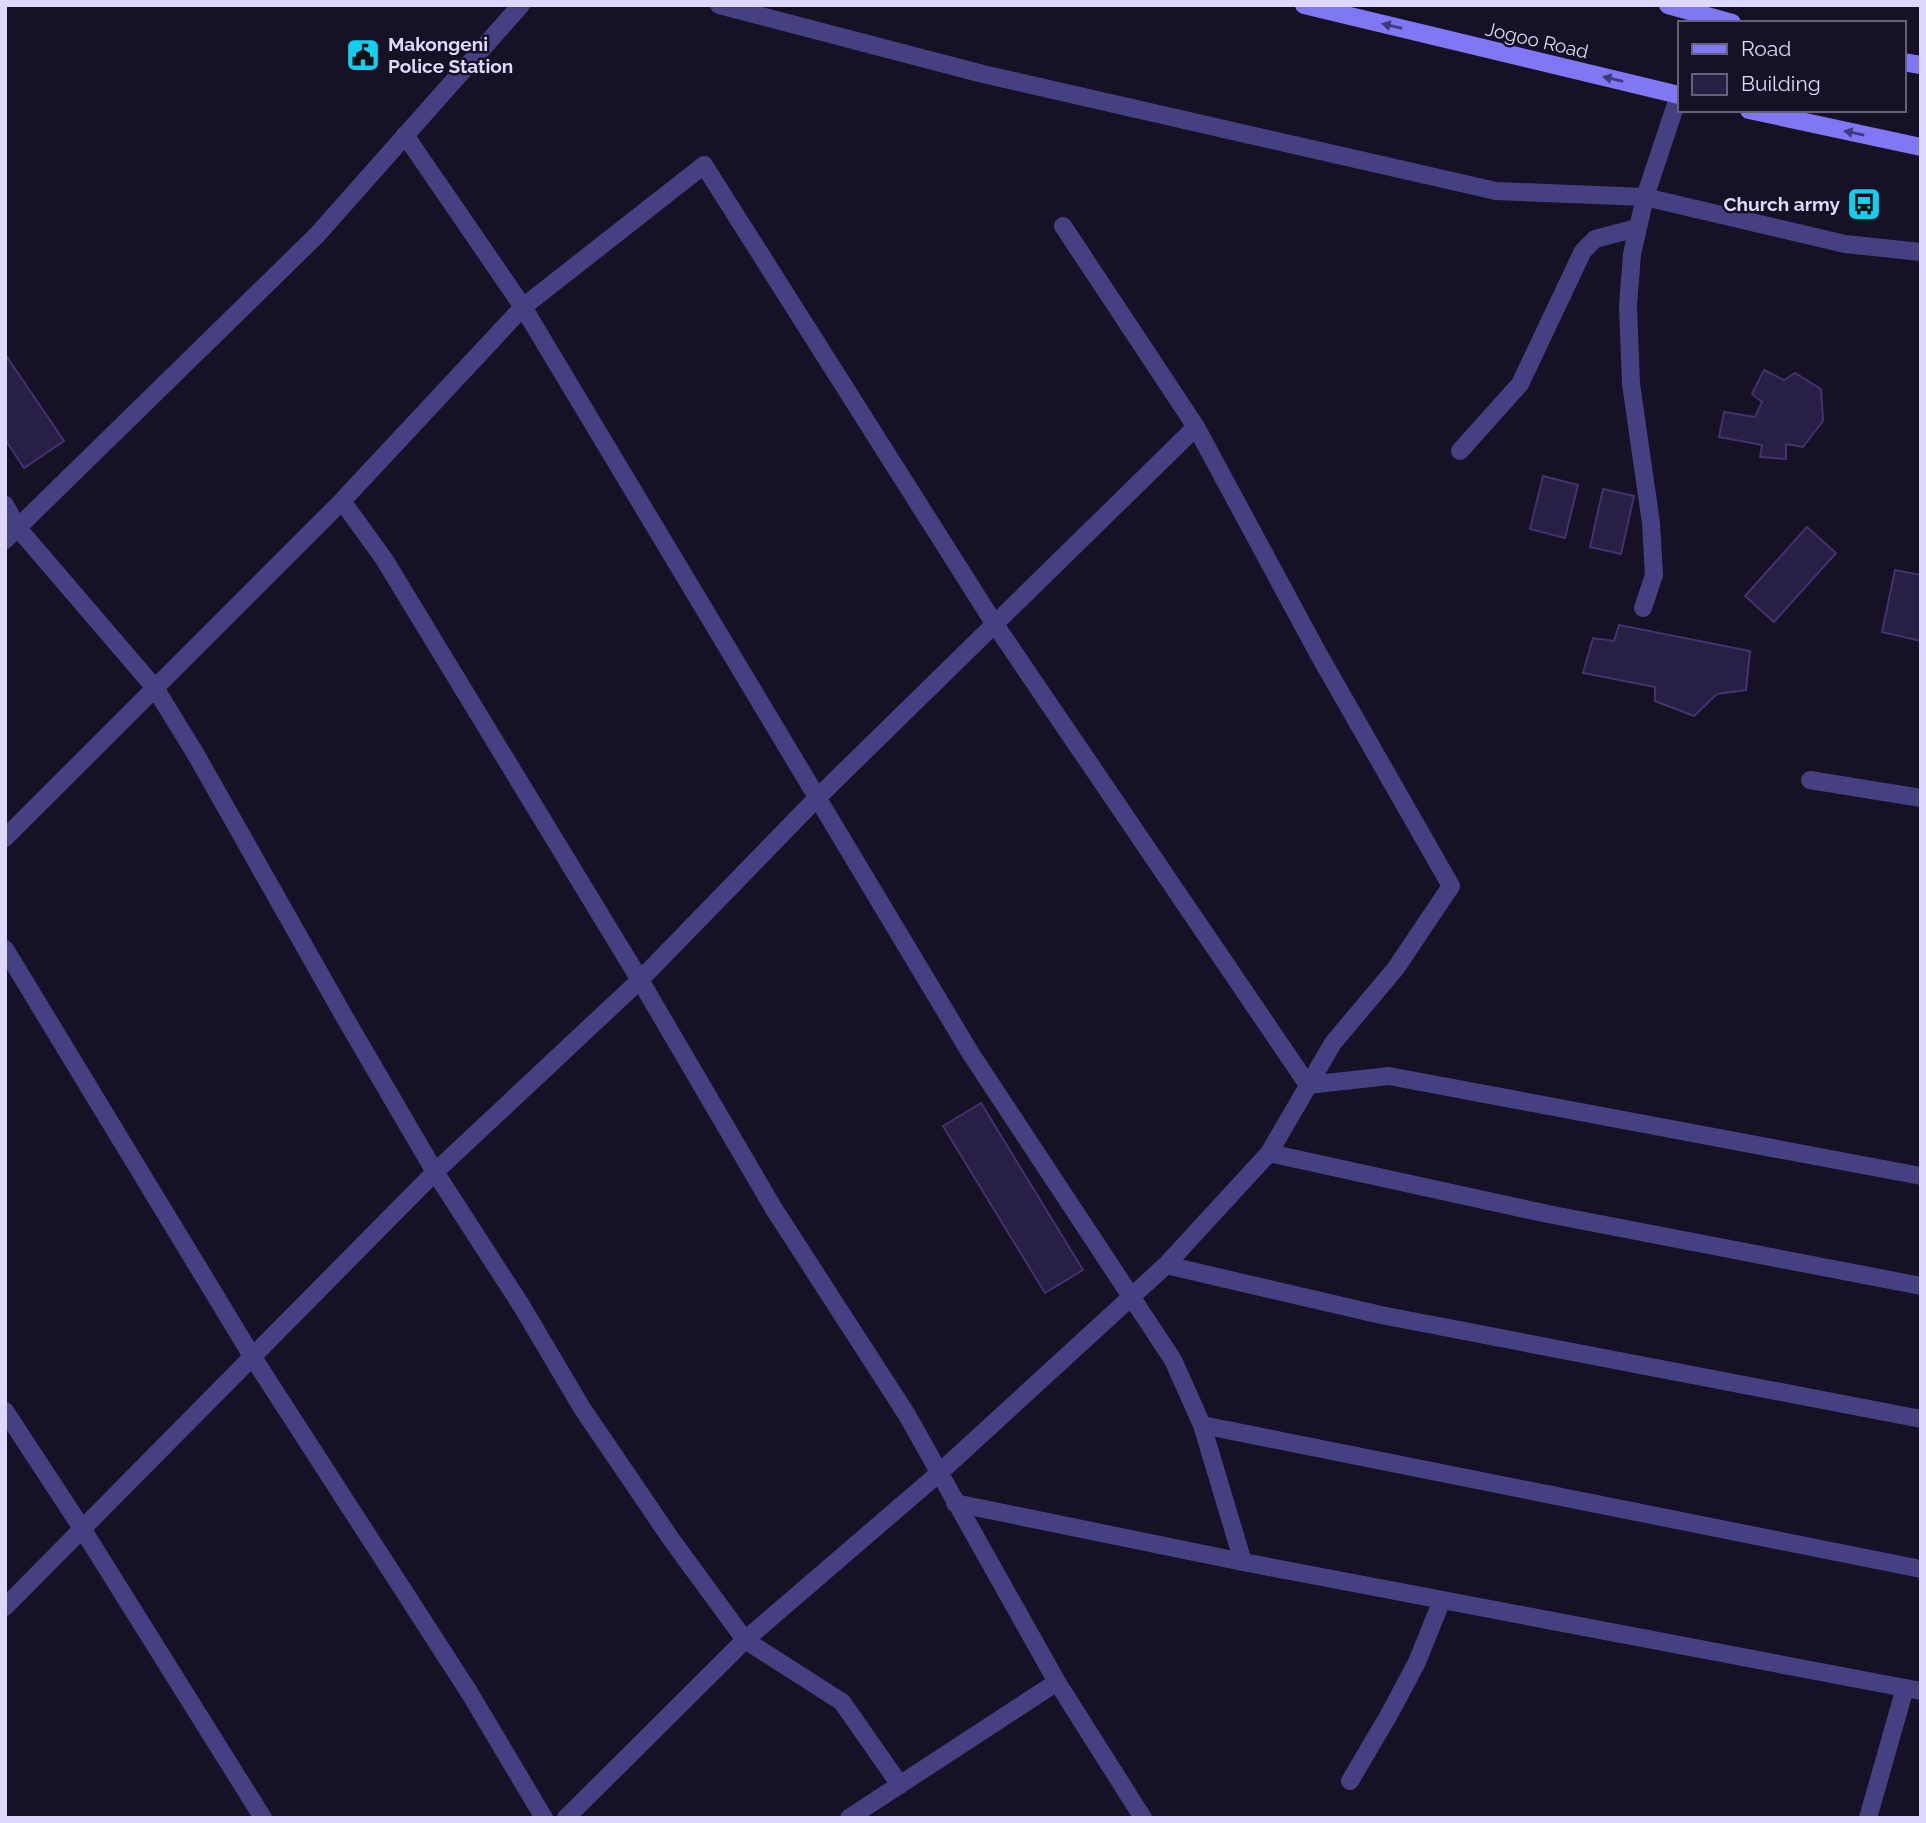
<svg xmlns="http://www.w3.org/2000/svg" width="1926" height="1823" font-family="Raleway,sans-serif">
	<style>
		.building { fill: #281f45; stroke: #41336f; stroke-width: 2 }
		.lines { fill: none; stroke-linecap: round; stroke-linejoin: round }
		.lane { stroke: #454081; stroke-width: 18 }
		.street { stroke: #454081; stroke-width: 18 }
		.secondary { stroke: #8077f5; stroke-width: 18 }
		.oneway { fill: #403a78 }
		.labels { text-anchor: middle; stroke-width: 5; stroke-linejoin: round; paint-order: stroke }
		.street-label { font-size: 19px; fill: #ded9fc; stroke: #161125 }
		.poi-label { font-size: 19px; font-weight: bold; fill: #ded9fc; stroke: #161125; text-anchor: start }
	</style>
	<rect width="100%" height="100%" fill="#161125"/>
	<path class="building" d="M5,354L64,441L24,468L5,439Z
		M1764,370L1784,380L1795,373L1821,389L1823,421L1803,447L1786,444V459L1760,457L1762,445L1719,437L1724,412L1755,417L1762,402L1752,394Z
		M1543,476L1578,485L1565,538L1530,529Z
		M1603,489L1634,496L1621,554L1590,547Z
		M1807,527L1836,553L1774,622L1745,596Z
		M1895,570L1921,575V641L1882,632Z
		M1619,625L1750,651L1746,690L1717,694L1694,716L1655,701V687L1583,673L1593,638L1614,641Z
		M981,1103L1083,1270L1045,1293L943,1126Z"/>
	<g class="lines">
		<path class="lane" d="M719,5L983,74L1496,191L1645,197L1845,244L1921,252
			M1460,451L1520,384L1583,251L1595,239L1637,228
			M1643,608L1654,575L1651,523L1631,384L1628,306L1632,254L1645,197L1679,95
			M1810,780L1921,798
			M1350,1781L1390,1713L1417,1662L1442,1600
			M1868,1818L1905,1688"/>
		<path class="street" d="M405,135L523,307L971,1054L1173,1360L1202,1425L1243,1562
			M342,501L384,559L640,980L774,1209L907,1415L1057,1682L1143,1818
			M5,505L17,527L155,688L195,753L345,1018L435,1172L521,1305L582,1408L671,1539L745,1640L842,1702L900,1785
			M5,540L317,235L521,5
			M5,838L342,501L523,307L704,165L994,623L1308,1085L1389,1076L1921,1176
			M5,949L252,1356L469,1692L544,1818
			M1269,1153L1548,1214L1921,1286
			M1166,1265L1381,1315L1921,1419
			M5,1411L83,1530L263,1818
			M1202,1425L1921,1569
			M955,1503L1243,1562L1921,1691
			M5,1607L435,1172L640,980L816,799L1196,427
			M566,1818L745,1640L938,1474L1166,1265L1269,1153L1333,1043L1396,968L1451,886L1319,655L1196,427L1063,226
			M849,1818L1057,1682"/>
		<path class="secondary" d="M1304,5L1679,95
			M1668,5L1732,23
			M1903,62L1921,65
			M1749,110L1921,147"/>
	</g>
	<defs><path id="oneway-solid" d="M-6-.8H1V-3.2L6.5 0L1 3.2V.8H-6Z" transform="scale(1.75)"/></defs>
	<g class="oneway">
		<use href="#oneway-solid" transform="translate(1392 26) rotate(-167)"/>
		<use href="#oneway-solid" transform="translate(1613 79) rotate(-167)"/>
		<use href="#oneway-solid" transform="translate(1854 133) rotate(-168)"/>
	</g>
	<defs>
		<g id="civic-square" transform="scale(1.75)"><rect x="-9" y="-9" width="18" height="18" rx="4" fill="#14ceed" stroke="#161125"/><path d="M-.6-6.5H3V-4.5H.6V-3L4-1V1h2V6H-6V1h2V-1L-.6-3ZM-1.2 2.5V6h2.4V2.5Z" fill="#111"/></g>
		<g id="bus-square" transform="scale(1.75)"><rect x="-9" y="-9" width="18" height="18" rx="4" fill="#14ceed" stroke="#161125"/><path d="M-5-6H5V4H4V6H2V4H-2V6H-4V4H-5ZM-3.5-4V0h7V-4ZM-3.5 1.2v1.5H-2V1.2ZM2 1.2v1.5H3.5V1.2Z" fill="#111"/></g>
	</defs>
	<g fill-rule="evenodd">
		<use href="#civic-square" x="363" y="55"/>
		<use href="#bus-square" x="1864" y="204"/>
	</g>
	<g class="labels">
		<g class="street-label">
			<text transform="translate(1537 40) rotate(13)" y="7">Jogoo Road</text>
		</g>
		<g class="poi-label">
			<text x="388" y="51">Makongeni<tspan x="388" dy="22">Police Station</tspan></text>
			<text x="1840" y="211" text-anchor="end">Church army</text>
		</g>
	</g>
	<rect width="1926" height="1823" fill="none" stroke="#ded9fc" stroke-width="14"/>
	<rect x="1678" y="21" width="228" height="91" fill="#161125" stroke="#66617b" stroke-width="2"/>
	<rect x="1692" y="44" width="35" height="10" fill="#8077f5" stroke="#66617b" stroke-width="2"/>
	<text x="1741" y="56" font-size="21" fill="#ded9fc">Road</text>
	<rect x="1692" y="74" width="35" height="21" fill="#281f45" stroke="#66617b" stroke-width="2"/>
	<text x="1741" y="91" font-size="21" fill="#ded9fc">Building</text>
</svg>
